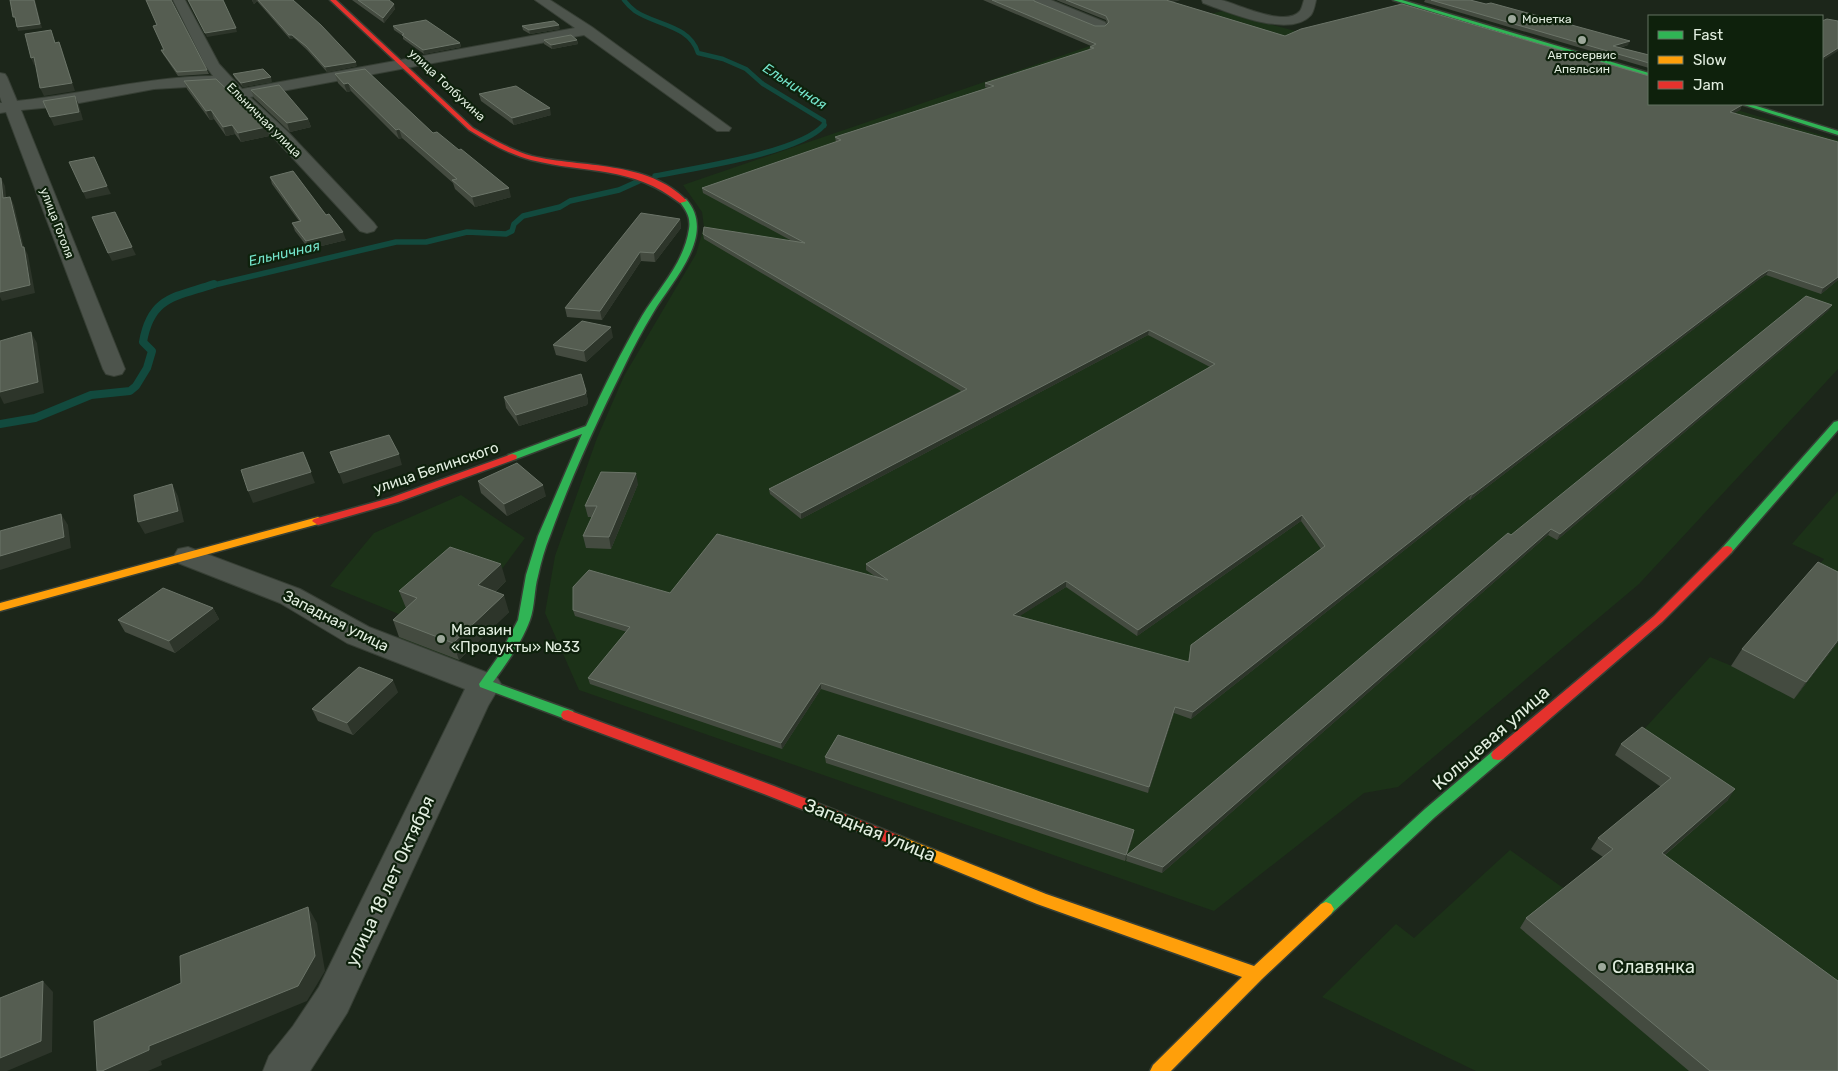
<svg xmlns="http://www.w3.org/2000/svg" width="1838" height="1071" font-family="Rubik,sans-serif">
	<style>
		.built { fill: #1c3218 }
		.lines { fill: none; stroke-linecap: round; stroke-linejoin: round }
		.stream-far2 { stroke: #124a3e; stroke-width: 4.5 }
		.stream-far1 { stroke: #124a3e; stroke-width: 5.5 }
		.stream { stroke: #124a3e; stroke-width: 8 }
		.street-casing { stroke: #373f35; stroke-width: 2 }
		.fast-casing { stroke: #373f35; stroke-width: 3 }
		.slow-casing { stroke: #373f35; stroke-width: 3 }
		.jam-casing { stroke: #373f35; stroke-width: 3 }
		.street { fill: #4d544c; fill-rule: evenodd }
		.fast { fill: #30b455; fill-rule: evenodd }
		.slow { fill: #ff9f0a; fill-rule: evenodd }
		.jam { fill: #e5322d; fill-rule: evenodd }
		.wall { fill: #444b40; fill-rule: evenodd }
		.shaded-wall { fill: #2d352a }
		.building { fill: #555d51; stroke: #6b7468; fill-rule: evenodd }
		.poi-dot { fill: #9da89b; stroke: #0e210c; stroke-width: 2 }
		.labels { text-anchor: middle; stroke-width: 4.5; stroke-linejoin: round; paint-order: stroke }
		.far-poi-label { font-size: 12px; fill: #e2eee0; stroke: #0e210c; text-anchor: start }
		.far-street-label { font-size: 12px; fill: #e2eee0; stroke: #0e210c }
		.far-water-label { font-size: 14px; font-style: italic; fill: #74e4cb; stroke: #0e210c }
		.street-label { font-size: 15px; fill: #e2eee0; stroke: #0e210c }
		.poi-label { font-size: 15px; fill: #e2eee0; stroke: #0e210c; text-anchor: start }
		.near-street-label { font-size: 18px; fill: #e2eee0; stroke: #0e210c }
		.near-poi-label { font-size: 18px; fill: #e2eee0; stroke: #0e210c; text-anchor: start }
	</style>
	<rect width="100%" height="100%" fill="#1c261a"/>
	<path class="built" d="M1227,10L1273,25L1299,32L1649,104H1717L1838,140V369L1639,584L1398,787L1364,793L1214,911L579,690L545,613L555,556L597,438L624,376L696,254L704,227L702,212L683,185L1122,35Z
		M1838,491V999L1654,864L1727,800L1636,738L1710,657L1732,666L1824,559L1792,544Z
		M461,495L525,538L496,577L506,581L484,602L509,611L457,662L397,639L416,621L330,586L374,533Z
		M1510,850L1566,890L1794,1071H1476L1322,997L1396,924L1414,938Z"/>
	<g class="lines">
		<path class="stream-far2" d="M624,0C627,4 631,8 635,11C655,25 690,25 698,53L723,59L746,69L763,84L824,121V126"/>
		<path class="stream-far1" d="M655,176C694,168 800,153 824,125
			M210,286L396,242H426L467,232L506,234L512,231L514,224L523,216L560,207L570,201L619,190L639,181"/>
		<path class="stream" d="M0,424L35,418L91,395L130,391L136,386L147,368L152,351L143,342C151,296 176,297 214,284"/>
		<g class="street-casing">
			<path id="street" d="M173,0H185L219,64L242,89L575,28L535,0H550L592,27L731,128L729,131H717L584,35L250,97L288,132L374,223L377,227L374,231L367,233L360,231L276,140L220,85L154,89L63,106L21,110L125,369L122,374L114,376L106,374L103,369L6,112L0,113V103H2L0,97V73L5,74L7,77L17,101C83,94 147,77 213,76L205,65Z
				M1034,0H1051L1105,22L1107,25L1105,28H1095L1035,3Z
				M1202,0C1208,0 1215,0 1221,0C1238,4 1285,28 1300,11C1302,8 1303,3 1304,0H1316C1315,4 1314,11 1311,15C1290,39 1228,12 1203,3Z
				M188,547L300,589L369,627L496,676L501,684L488,706L347,1013L310,1071H263L269,1056L293,1026L319,987L465,689L347,643L280,603L178,563L174,556L178,549Z"/>
		</g>
		<g class="fast-casing">
			<path id="fast" d="M1393,0H1402L1649,73V77Z
				M1741,104H1750L1838,131V135Z
				M680,199H686C718,235 671,282 653,313C642,331 632,350 623,369C596,423 570,480 550,536C545,548 541,562 538,576C534,590 535,606 530,620C522,642 507,663 493,682L573,711L575,715L573,719L568,720L480,687L479,684L500,654L518,620L526,575L538,536L582,434L516,459H508L507,457L508,455L586,426C603,389 621,352 642,316C659,288 684,263 689,229C691,217 686,210 679,201Z
				M1838,421V430L1731,553H1723L1721,550L1723,547L1834,422Z
				M1498,750L1503,751L1505,755L1503,759L1435,817L1331,914L1326,916L1321,914L1318,909L1321,904L1425,809L1493,751Z"/>
		</g>
		<g class="slow-casing">
			<path id="slow" d="M318,517L322,519L324,521L322,523L0,611V603Z
				M895,834L1046,894L1254,966L1321,904L1326,902L1331,904L1334,909L1331,914L1262,979L1171,1071H1150L1153,1065L1242,977L1037,904L890,844L888,840L890,836Z"/>
		</g>
		<g class="jam-casing">
			<path id="jam" d="M330,0H336L473,128C492,139 511,150 532,156C582,168 648,160 687,201L680,203C631,165 587,174 531,160C508,154 488,142 469,130Z
				M512,454L516,455L517,457L516,459L398,502L318,525L312,521L314,519L390,498Z
				M1727,546L1731,547L1733,550L1731,553L1662,622L1503,759L1498,760L1493,759L1491,755L1493,751L1654,616L1723,547Z
				M568,710L774,786L900,836L902,840L900,844L895,846L890,844L764,794L563,719L561,715L563,711Z"/>
		</g>
		<use href="#street" class="street"/>
		<use href="#fast" class="fast"/>
		<use href="#slow" class="slow"/>
		<use href="#jam" class="jam"/>
	</g>
	<path class="wall" d="M252,0H293L357,66L327,72L307,50L294,38L290,39L257,1L254,4Z
		M352,0H389L395,9L384,23Z
		M983,0H1034V1L1095,26H1105L1107,24L1106,20L1056,0H1180L1172,2L1285,36L1742,105L1740,110L1734,113L1838,142V280L1821,294L1766,275L1758,280L1470,500L1469,499L1191,719L1174,713L1148,793L821,689L782,749L590,684L588,678L627,632L575,616L573,610L670,593L876,577L866,570V564L1210,367L1148,335L801,519L770,494L769,489L961,391L704,239L703,234L792,241L703,193L702,188L836,142L835,137L987,88L985,87V83L1089,50L1090,47L1091,46ZM1301,521L1321,549L1191,645L1188,662L1019,616L1066,587L1137,636Z
		M1425,0H1470L1628,45L1620,48L1649,55V68L1424,2Z
		M393,26L460,43L461,47L424,54L403,39V36L394,30Z
		M522,26L560,29L530,34L523,30Z
		M544,40H577L578,44L552,49L544,44Z
		M161,50L207,70L209,74L178,76L163,54Z
		M233,74L272,82L243,87L235,78Z
		M335,74L433,133L511,197L475,207L455,189L453,183L402,138L399,139L351,91L347,92L338,83Z
		M184,81L266,127L269,136L241,142L235,134L226,136L214,119L210,120L187,89Z
		M251,90L308,119L311,127L290,132L254,98Z
		M479,94L551,115L514,125L481,101Z
		M270,177L326,215L346,240L309,249L295,231L292,223L299,221L272,184Z
		M680,219L681,228L655,262L641,261L602,320L567,317L565,308Z
		M1829,310L1557,540L1548,535L1162,873L1126,861L1127,857L1125,861L826,763L825,757L1133,836L1127,855L1511,535Z
		M613,337L586,362L556,355L553,345Z
		M586,391L588,402L587,405L519,426L506,408L504,397Z
		M478,481L546,496L507,516L481,493Z
		M638,484L611,549L586,548L583,536L592,517H588L585,506Z
		M506,581L495,592L509,612L459,660L399,637L393,620L406,608L399,591Z
		M213,608L219,619L175,653L125,632L118,620Z
		M1838,642L1794,699L1731,666L1742,649Z
		M398,692L353,735L318,721L312,709Z
		M1621,744L1728,800L1665,855L1838,1071H1689L1520,928L1526,918L1603,857L1591,849L1598,838L1661,787L1615,755Z"/>
	<path class="shaded-wall" d="M34,0H35L42,28L18,31L17,27Z
		M253,0H256L257,1L254,4L252,1Z
		M1165,0H1180L1164,3Z
		M394,4L395,9L384,23L383,18Z
		M559,25L560,29L530,34L529,30Z
		M236,28L237,32L207,37L205,33Z
		M289,35H292L294,38L290,39Z
		M577,40L578,44L552,49L551,45Z
		M1630,41L1628,45L1612,50L1613,46Z
		M59,42L62,49L75,91L44,96L40,88Z
		M460,43L461,47L424,54L423,50Z
		M1838,48V51L1822,61V58Z
		M34,57L37,65H34L31,58Z
		M356,62L357,66L327,72L325,67Z
		M271,77L272,82L243,87L241,83Z
		M348,83L351,91L347,92L344,84Z
		M75,96L79,105L83,120L54,126L50,117Z
		M1742,105L1740,110L1728,117L1730,112Z
		M550,108L551,115L514,125L512,118Z
		M211,110L214,119L210,120L206,111Z
		M308,119L311,127L290,132L287,123Z
		M232,125L235,134L226,136L223,127Z
		M266,127L269,136L241,142L238,133Z
		M399,129L402,138L399,139L396,130Z
		M1,178L5,186L7,206L3,198Z
		M107,186L111,194L86,199L83,192Z
		M509,188L511,197L475,207L472,197Z
		M10,197L14,205L25,252L24,247L28,255L35,293L2,301L0,297V292L22,247Z
		M680,219L681,228L655,262L654,253Z
		M343,232L346,240L309,249L306,241Z
		M132,247L136,255L112,261L108,253Z
		M640,252L641,261L602,320L600,311Z
		M1769,270L1766,275L1758,280L1470,500L1473,494L1761,275Z
		M1838,277V280L1821,294L1823,288Z
		M1832,305L1829,310L1557,540L1560,534Z
		M611,327L613,337L586,362L584,351Z
		M1149,330L1148,335L801,519V513Z
		M31,332L37,343L44,393L4,404L0,396V392Z
		M586,391L588,402L587,405L519,426L516,415Z
		M303,452L315,483L253,503L248,491Z
		M399,454L402,465L343,484L339,473Z
		M636,473L638,484L611,549L609,537Z
		M172,484L178,496L184,522L145,534L138,522Z
		M543,485L546,496L507,516L504,504Z
		M1471,494L1469,499L1191,719L1193,712Z
		M61,514L68,525L71,548L0,570V556Z
		M1302,515L1301,521L1137,636L1138,630Z
		M1551,529L1548,535L1162,873L1163,867Z
		M501,564L506,581L484,602L478,585Z
		M1066,581V587L1012,621L1013,615Z
		M504,595L509,612L459,660L453,643Z
		M213,608L219,619L175,653L169,641Z
		M1838,640V642L1794,699L1806,682Z
		M393,680L398,692L353,735L347,723Z
		M821,683V689L782,749L781,743Z
		M1175,707L1174,713L1148,793L1149,787Z
		M1735,789L1728,800L1654,864L1662,853Z
		M1134,830L1133,836L1125,861L1126,855Z
		M308,907L317,923L325,971L307,1001L161,1061L162,1065L148,1071H102Z
		M43,981L53,992L52,1052L7,1071H0V1058Z"/>
	<path class="building" d="M10,0H34L40,24L17,27L15,17H13Z
		M146,0H171L207,70L177,72L161,50H164L153,26L157,25Z
		M188,0H223L236,28L205,33Z
		M258,0H293L321,25L356,62L325,67L306,46L292,35H289Z
		M358,0H389L394,4L383,18Z
		M992,0H1034V1L1095,26H1105L1109,22L1106,16L1066,0H1166L1285,36L1301,29L1402,4L1649,76V104H1739L1742,105L1730,112L1838,142V277L1823,288L1769,270L1761,275L1473,494H1471L1193,712L1175,707L1149,787L821,683L781,743L588,678L630,627L573,610V587L589,570L670,593L717,534L888,580L866,564L1215,364L1149,330L801,513L769,489L967,389L703,234L704,227L805,243L702,188L841,140L835,137L994,86L985,83L1094,48L1090,47L1096,44ZM1302,515L1325,546L1191,645L1189,662L1013,615L1066,581L1138,630Z
		M1431,0H1470L1486,4L1491,3L1630,41L1613,46L1649,55V63Z
		M1827,19L1838,21V48L1822,58V21Z
		M426,20L460,43L423,50L402,35L404,34L393,26Z
		M554,21L559,25L529,30L522,26Z
		M51,30L55,43L59,42L72,83L40,88L34,57L31,58L25,34Z
		M571,35L577,40L551,45L544,40Z
		M263,69L271,77L241,83L233,74Z
		M365,69L433,133L437,132L459,150L461,149L509,188L472,197L452,180L457,179L399,129L396,130L348,83L344,84L335,74Z
		M216,79L266,127L238,133L232,125L223,127L211,110L206,111L184,81Z
		M279,85L308,119L287,123L251,90Z
		M516,86L550,108L512,118L479,94Z
		M75,96L79,112L50,117L43,101Z
		M94,157L107,186L83,192L69,162Z
		M293,171L326,215L329,214L343,232L306,241L292,223L301,221L270,177Z
		M0,178H1L3,198L10,197L22,247H24L30,285L0,292Z
		M115,212L132,247L108,253L92,217Z
		M641,213L680,219L654,253L640,252L600,311L565,308Z
		M1806,296L1832,305L1560,534L1551,529L1163,867L1127,855L1508,533L1511,535Z
		M582,321L611,327L584,351L553,345Z
		M31,332L38,382L0,392V341Z
		M581,374L586,391L585,394L516,415L504,397Z
		M389,435L399,454L339,473L330,452Z
		M303,452L311,472L248,491L241,470Z
		M517,463L543,485L504,504L478,481Z
		M601,472L636,473L609,537L583,536L597,506H585Z
		M172,484L178,511L138,522L134,495Z
		M61,514L64,537L0,556V531Z
		M450,547L501,564L478,585L504,595L453,643L393,620L417,598L399,591Z
		M1818,562L1838,572V640L1806,682L1742,649Z
		M163,588L213,608L169,641L118,620Z
		M359,667L393,680L347,723L312,709Z
		M1642,727L1735,789L1662,853L1838,981V1071H1710L1526,918L1613,849L1598,838L1671,778L1621,744Z
		M838,735L1134,830L1126,855L825,757Z
		M308,907L315,956L298,986L149,1046V1050L102,1071H97L94,1021L181,983L180,956Z
		M43,981L41,1041L0,1058V998Z"/>
	<g class="poi-dot">
		<circle cx="1512" cy="19" r="5"/>
		<circle cx="1582" cy="40" r="5"/>
		<circle cx="441" cy="639" r="5"/>
		<circle cx="1602" cy="967" r="5"/>
	</g>
	<g class="labels">
		<g class="far-poi-label">
			<text x="1522" y="23">Монетка</text>
			<text x="1582" y="59" text-anchor="middle">Автосервис<tspan x="1582" dy="14">Апельсин</tspan></text>
		</g>
		<g class="far-street-label">
			<text transform="translate(447 85) rotate(43)" y="4">улица Толбухина</text>
			<text transform="translate(264 120) rotate(45)" y="4">Ельничная улица</text>
			<text transform="translate(57 223) rotate(69)" y="4">улица Гоголя</text>
		</g>
		<g class="far-water-label">
			<text transform="translate(795 86) rotate(33)" y="5">Ельничная</text>
			<text transform="translate(284 253) rotate(-13)" y="5">Ельничная</text>
		</g>
		<g class="street-label">
			<text transform="translate(436 468) rotate(-19)" y="5">улица Белинского</text>
			<text transform="translate(336 621) rotate(27)" y="5">Западная улица</text>
		</g>
		<g class="poi-label">
			<text x="451" y="635">Магазин<tspan x="451" dy="17">«Продукты» №33</tspan></text>
		</g>
		<g class="near-street-label">
			<text transform="translate(1491 738) rotate(-41)" y="6">Кольцевая улица</text>
			<text transform="translate(870 830) rotate(22)" y="6">Западная улица</text>
			<text transform="translate(390 881) rotate(-65)" y="6">улица 18 лет Октября</text>
		</g>
		<g class="near-poi-label">
			<text x="1612" y="973">Славянка</text>
		</g>
	</g>
	<rect x="1648" y="15" width="175" height="90" fill="#0e210c" stroke="#637361"/>
	<rect x="1658" y="31" width="25" height="8" fill="#30b455" stroke="#637361"/>
	<text x="1693" y="40" font-size="15" fill="#e2eee0">Fast</text>
	<rect x="1658" y="56" width="25" height="8" fill="#ff9f0a" stroke="#637361"/>
	<text x="1693" y="65" font-size="15" fill="#e2eee0">Slow</text>
	<rect x="1658" y="81" width="25" height="8" fill="#e5322d" stroke="#637361"/>
	<text x="1693" y="90" font-size="15" fill="#e2eee0">Jam</text>
</svg>
